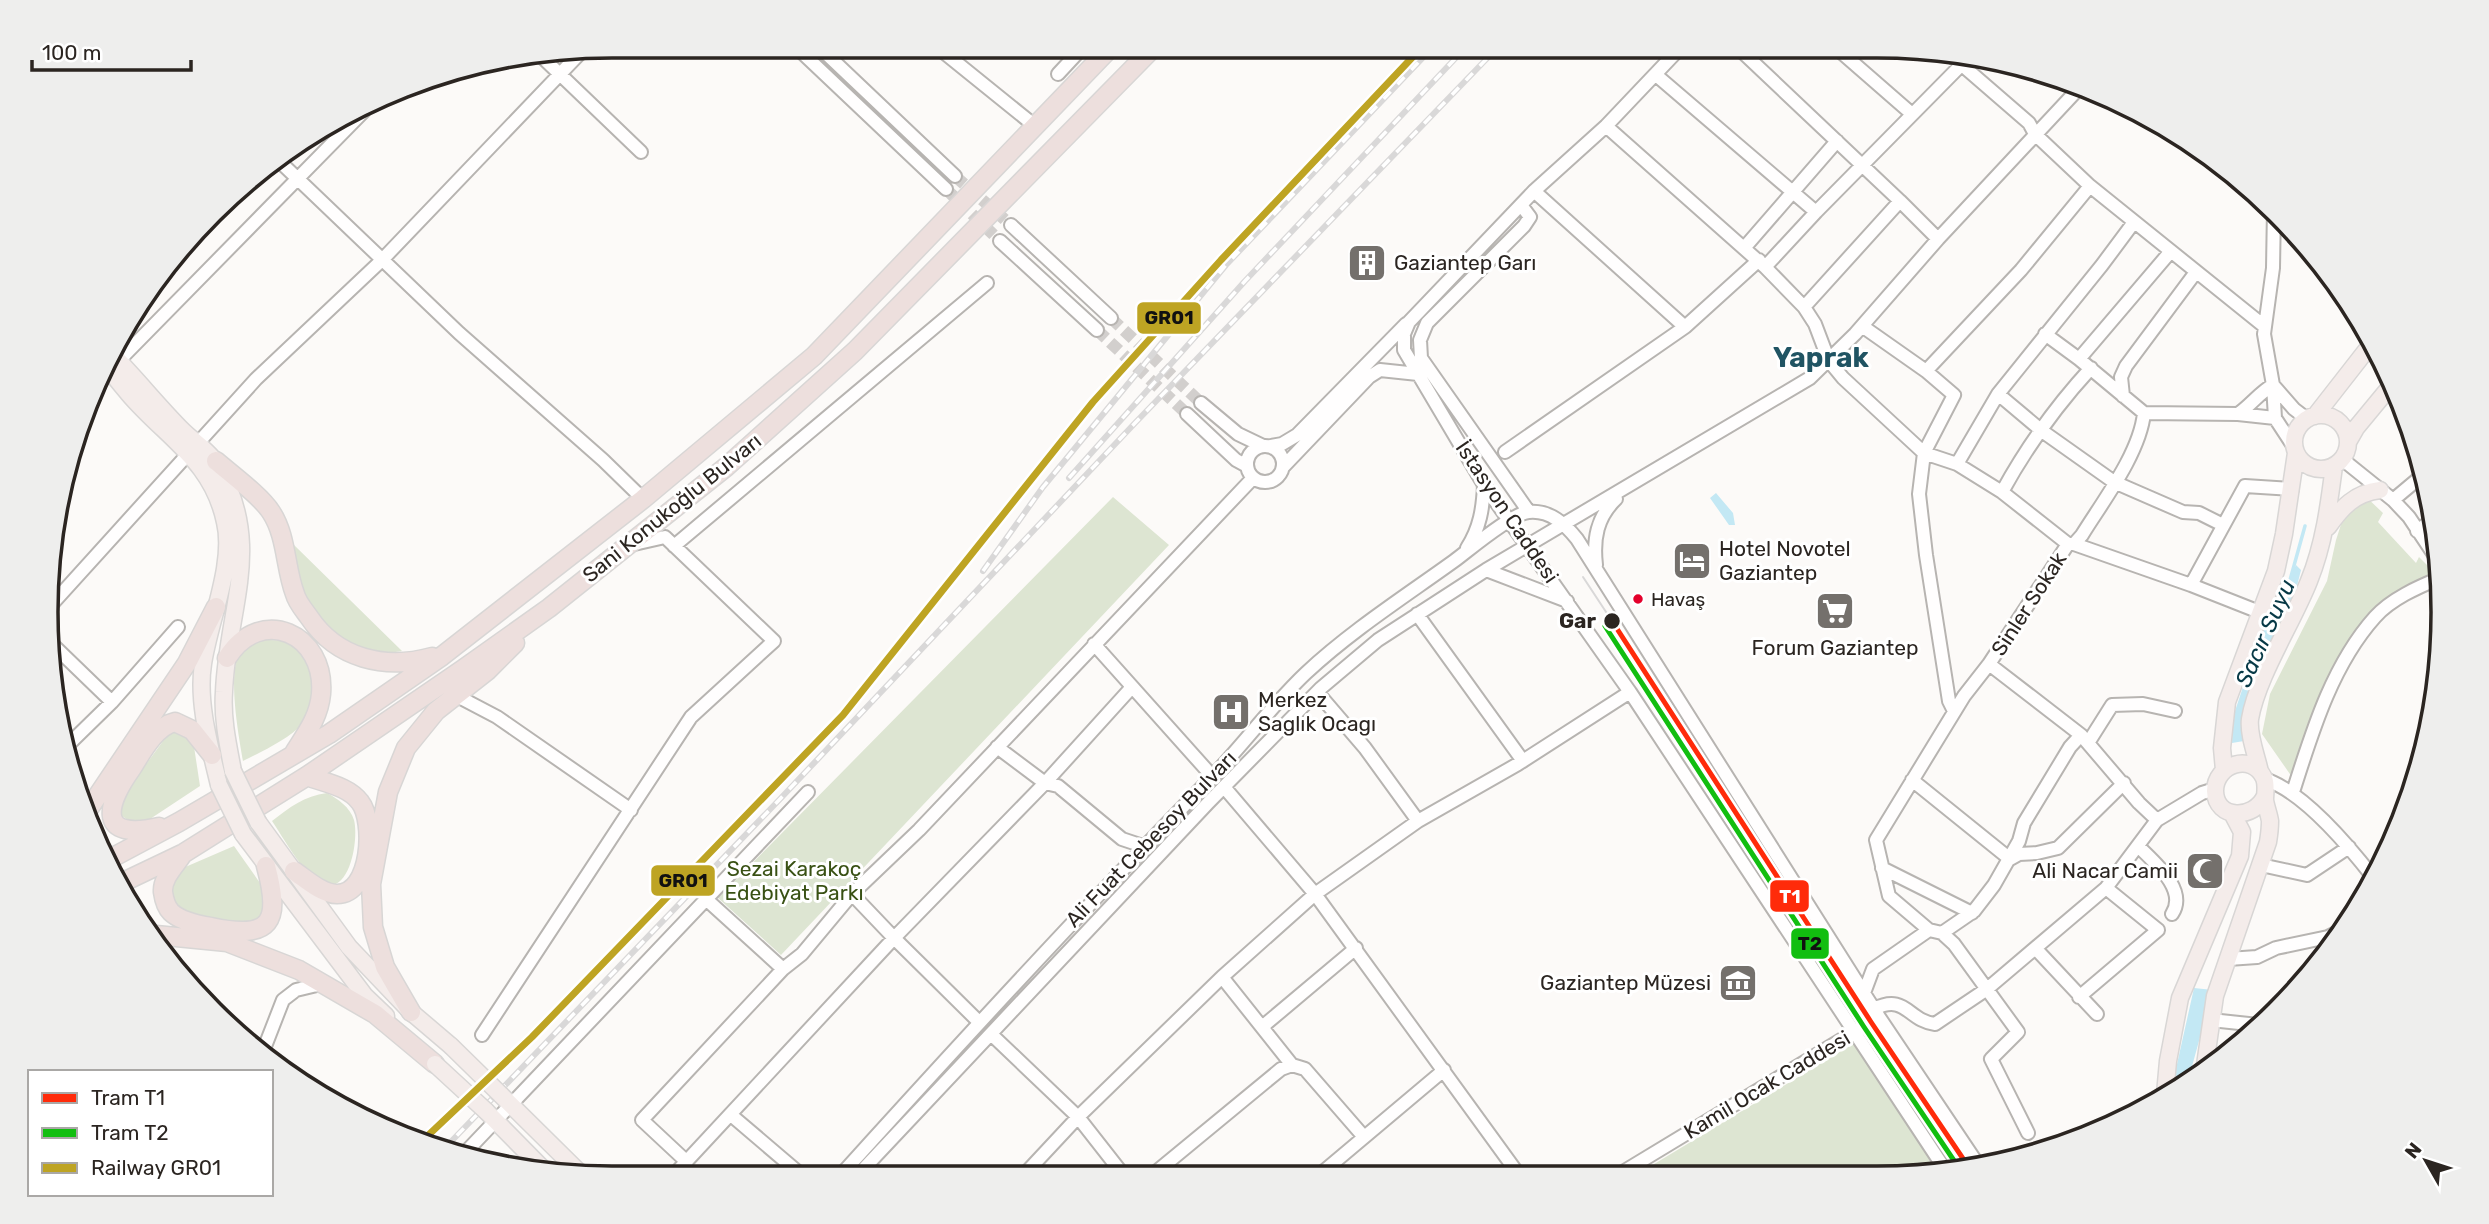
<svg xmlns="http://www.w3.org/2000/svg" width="2489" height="1224" font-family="Rubik,sans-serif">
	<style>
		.green { fill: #dde5d2 }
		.water { fill: #c3e8f4 }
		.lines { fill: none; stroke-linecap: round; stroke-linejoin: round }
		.stream { stroke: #c3e8f4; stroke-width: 3.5 }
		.minor-tunnel { stroke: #d2cfcd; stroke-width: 12; stroke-dasharray: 12 6; stroke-linecap: butt }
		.minor-casing { stroke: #b7b4b1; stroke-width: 16 }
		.major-casing { stroke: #d8d6d5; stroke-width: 19 }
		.highway-casing { stroke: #d8d6d5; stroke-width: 21 }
		.minor { stroke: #fffefe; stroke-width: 12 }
		.major { stroke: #f4ecea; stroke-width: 16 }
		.highway { stroke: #eddfdd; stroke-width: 18 }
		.tram { stroke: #d9d8d8; stroke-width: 2 }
		.rail-casing { stroke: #d9d8d8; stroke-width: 6 }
		.rail { stroke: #fff; stroke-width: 3.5; stroke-dasharray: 10; stroke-linecap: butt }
		.major-bridge-casing { stroke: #d8d6d5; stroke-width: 19; stroke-linecap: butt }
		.major-bridge { stroke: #f4ecea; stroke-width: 16 }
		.rail-1-casing { stroke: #fff; stroke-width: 12 }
		.rail-1 { stroke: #bea423; stroke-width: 7 }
		.tram-1-casing { stroke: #fff; stroke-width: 10 }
		.tram-2-casing { stroke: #fff; stroke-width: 10 }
		.tram-1 { stroke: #ff2b0a; stroke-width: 5 }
		.tram-2 { stroke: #12be10; stroke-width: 5 }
		.bus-dot { fill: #e4002b; stroke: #fff; stroke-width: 2.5 }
		.stop-dot { fill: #2b2521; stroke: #fff; stroke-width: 2.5 }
		.labels { text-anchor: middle; stroke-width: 6; stroke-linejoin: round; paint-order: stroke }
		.bus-label { font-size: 19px; fill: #2b2521; stroke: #fff; text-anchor: start }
		.poi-label { font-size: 21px; fill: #2b2521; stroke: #fff; text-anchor: start }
		.street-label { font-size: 21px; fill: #2b2521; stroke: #fff }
		.stop-label { font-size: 21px; font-weight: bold; fill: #2b2521; stroke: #fff; text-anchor: end }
		.park-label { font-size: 21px; fill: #395114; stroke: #fff }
		.water-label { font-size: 23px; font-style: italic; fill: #073946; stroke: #fff }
		.district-label { font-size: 28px; font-weight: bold; fill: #205463; stroke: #fff }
		.rim { fill: none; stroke: #2b2521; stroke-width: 3.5 }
		.line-badge { stroke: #fff; stroke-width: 2.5 }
		.badge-label { font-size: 19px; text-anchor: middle; font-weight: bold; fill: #fff }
		.pale-badge-label { font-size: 19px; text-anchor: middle; font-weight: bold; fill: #111 }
	</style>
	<rect width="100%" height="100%" fill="#fcfaf8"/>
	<path class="green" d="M2363,494L2383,513L2378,522L2416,563L2419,557L2437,575L2370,619L2292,777L2262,734L2270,694L2327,581L2336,540L2346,509Z
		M1113,497L1169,545L781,955L718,898Z
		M293,544L402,651C370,657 333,640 314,613C301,594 298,567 293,544Z
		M263,640C274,640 285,640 295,646C319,662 319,703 302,724C291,738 259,753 243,761C239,738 225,664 243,648C248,644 258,642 263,640Z
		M183,731L193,740L200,786L147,821L128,820L119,814L127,790L169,733Z
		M327,793C338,799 350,807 354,820C359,838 350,900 319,882C302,872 283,837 272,821C290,807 304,796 327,793Z
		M234,846L267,893L263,916L243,926L182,912L173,903L171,881L183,868Z
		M1856,1042L1945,1174L1636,1175Z"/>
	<path class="water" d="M1716,493L1733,513L1735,525H1729L1710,498Z
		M2296,565L2301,570L2297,586L2251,691L2244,741L2232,743L2233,717L2246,678Z
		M2194,988L2213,990L2188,1081L2171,1091Z"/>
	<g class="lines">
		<path class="stream" d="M2249,665L2290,580L2305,526"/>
		<path class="minor-tunnel" d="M955,176L1011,225
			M946,189L1000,241
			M1111,318L1201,403
			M1097,330L1187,414"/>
		<g class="minor-casing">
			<path id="minor" d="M795,46L946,189
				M818,46L955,176
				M936,46L1035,126
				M1682,46L1606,126L1534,191L1409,322L1404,334V350L1484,485L1630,692L1948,1174
				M1736,46L1900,201L1938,239
				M1834,46L1912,114
				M1947,52L2029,123L2035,134L2090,186L2264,326
				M542,57L641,152
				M1058,74L1084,46
				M1656,75L1816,212
				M1606,126L1765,267L1804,307L1815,324L1829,361L1843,378L1924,453L1957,464L2002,492L2068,544H2074L2191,585L2262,613
				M276,158L459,333L603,460L643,499
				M1534,191L1685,327
				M1521,205L1530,217L1524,226L1427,323L1420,340L1421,358L1529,512
				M2274,209L2273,268L2264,334L2273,385L2275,418L2294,447
				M1011,225L1111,318
				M1000,241L1097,330
				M1745,247L1837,141
				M1765,267L1816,212L1971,55
				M1804,307L1900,201
				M1862,326L1926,371L1954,395L1924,453L1919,494L1926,555L1949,701L1954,711
				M2045,334L2079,359L2144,413L2238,414C2251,405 2259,393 2273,385
				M2079,359L2171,251
				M1926,371L2021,270L2090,186
				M2273,385L2294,409L2307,419
				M93,387L364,111
				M1998,394L2042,431L2114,482L2183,512L2199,513L2223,525
				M2123,396L2121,377L2126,366L2196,272
				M1201,403L1238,434L1263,446
				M1187,414L1236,460L1247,466
				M2238,414L2275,418
				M1247 464a18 18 0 1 1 36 0a18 18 0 1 1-36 0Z
				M1271,446L1282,444L1297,435L1406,324
				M1505,452L1685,327L1759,260
				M2342,459L2393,500L2409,517L2439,562
				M1957,464L1998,394L2102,265L2134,222
				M1284,466L1369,377L1380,370L1418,374
				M2002,492C2026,448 2057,405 2091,368
				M2393,500L2424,474
				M2417,531L2434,519
				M2074,544L2082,535C2103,501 2140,453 2144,413
				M674,546L987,283
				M1467,548C1480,528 1483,508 1484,485
				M1596,565C1593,539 1597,517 1616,499
				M1486,570L1567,601
				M2191,585L2245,486L2292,489
				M53,603L256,379L382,260L583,50
				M1417,614L1523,761
				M52,644L112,702
				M1094,644L1212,776
				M1989,664L2081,735L2139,803L2157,820
				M1317,692L1365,748L1418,821
				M457,696L497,717L631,810
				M2088,743L2112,705L2143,704L2175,711
				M68,745L112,702L178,627
				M997,747L1045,783L1058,786L1122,839L1143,846
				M2264,779C2303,791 2348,845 2373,877
				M1912,780L2010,859L2019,854L2037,853L2058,848L2124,783
				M1224,787L1315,894L1519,1175
				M2293,792C2312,732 2332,665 2375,617C2391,599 2418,587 2440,578
				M2139,847C2155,863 2188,890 2172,914
				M2261,865L2307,875L2349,847
				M1882,868L1972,913
				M852,894L894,938L979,1022
				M706,899L783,969L802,954L852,894L919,830L1253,478
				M1942,933L1974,911L1994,885L2019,841L2024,823L2070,747L2081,735
				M2036,949L2097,1014
				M2228,959L2257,957L2276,948L2328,937L2342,930
				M1222,977L1292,1065
				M1864,993L1873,969L1929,930
				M2079,997L2158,930L2106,888
				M1874,1009C1906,993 1908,1021 1935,1024L1987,989L2106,888L2157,820L2202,793L2215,789
				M2211,1020L2258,1025
				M1262,1027L1356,948
				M482,1035L691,717L774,641L665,537L634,544
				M992,1035L1078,1117L1125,1177
				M262,1054L283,1000L296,990L321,984
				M731,1115L805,1178
				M2028,1133L1991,1059L2018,1032L1954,944L1942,933L1929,930L1889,896L1876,840L1964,696L1989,664L2068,544
				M462,1156L808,792
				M687,1162L642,1120L783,969
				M1618,1175L1879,1017
				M1318,1176L1444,1070
				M1022,1177L1078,1117L1222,977L1315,894L1418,821L1518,764L1630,692
				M1150,1177L1281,1069L1292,1065L1305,1069L1364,1137
				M671,1178L894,938L1045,783L1132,687
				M838,1178C960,1043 1083,909 1210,779C1243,745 1272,705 1306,673C1351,631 1404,597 1454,561C1469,550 1512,513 1529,512C1550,510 1565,524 1577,539L1879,1017L1979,1166
				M855,1178L1208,803L1321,688L1378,640L1486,570L1810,378L1855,334L1938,239L2082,85"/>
		</g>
		<g class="major-casing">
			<path id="major" d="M111,353C136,378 158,406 183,431C193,441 210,452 217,464C265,546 227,608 224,692C222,718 228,745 233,771
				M106,363C111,374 120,383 128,393C166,438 212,460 225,522C235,564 209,622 203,664C197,702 210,747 219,785
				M2294 442a27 27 0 1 1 54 0a27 27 0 1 1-54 0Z
				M2315,416L2372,343
				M2348,442L2356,428L2394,382
				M2328,527C2342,507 2355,493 2380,490
				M2224,770L2222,748L2227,702L2276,571L2284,534L2296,453
				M2260,772C2257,757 2248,735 2250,719C2257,677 2293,622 2309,581C2324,544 2329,505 2334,466
				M258,822L349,947L411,1012L451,1046
				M243,834L365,996L386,1016
				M2204,1072L2215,996L2268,842C2269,836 2270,828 2270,821C2269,814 2266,807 2265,800C2265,792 2267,785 2264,778C2252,752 2215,764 2215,791C2216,820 2254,820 2265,796
				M500,1094L583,1176
				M2165,1094L2168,1061L2180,998L2240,856L2242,832L2232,813
				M486,1111L546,1172"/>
		</g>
		<g class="highway-casing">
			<path id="highway" d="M216,461C231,474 261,496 271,512C287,536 285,568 295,594C297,602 304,610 309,617C337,659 385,670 432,657
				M227,658C261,604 326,634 321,694C319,717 306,734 294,753
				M88,810L187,663L216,607
				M159,827C97,841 105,806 132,768C142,752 156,726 175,722L192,730L212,755
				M182,855C175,866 162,878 163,892C164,899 166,907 171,912C180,921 199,925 211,927C272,940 281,922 266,866
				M104,862L179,822L329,734L442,656L643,499L814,356L1112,46
				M294,871C306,879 322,894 337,894C372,894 375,821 360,802C348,786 325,783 307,776
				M119,884L184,853L307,776L462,670L549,608L726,467L855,351L1155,46
				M156,935L227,942L299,970L375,1014L435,1064
				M411,1012L385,967L373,927L371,884L388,792L406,748L436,711L487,671L515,643"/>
		</g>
		<use href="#minor" class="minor"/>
		<use href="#major" class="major"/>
		<use href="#highway" class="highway"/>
		<path class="tram" d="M1583,577L1612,621"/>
		<g class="rail-casing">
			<path id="rail" d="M1069,478L1245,281L1467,46
				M983,571L1043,487L1226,265L1434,46
				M443,1150L781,798L1135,423L1499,46"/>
		</g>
		<use href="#rail" class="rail"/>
		<g class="major-bridge-casing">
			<path id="major-bridge" d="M233,771L258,822
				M219,785L243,834
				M451,1046L500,1094
				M435,1064L486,1111"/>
		</g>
		<use href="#major-bridge" class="major-bridge"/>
		<g class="rail-1-casing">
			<path id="rail-1" d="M420,1143L532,1037L843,715L1093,402L1221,260L1423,46"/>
		</g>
		<use href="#rail-1" class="rail-1"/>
		<g class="tram-1-casing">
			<path id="tram-1" d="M1612,621L1871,1022L1970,1169"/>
		</g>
		<g class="tram-2-casing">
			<path id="tram-2" d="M1605,626L1864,1027L1961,1171"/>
		</g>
		<use href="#tram-1" class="tram-1"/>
		<use href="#tram-2" class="tram-2"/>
	</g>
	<defs>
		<g id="building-square" transform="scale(2.0125)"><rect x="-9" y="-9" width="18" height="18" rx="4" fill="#74706c" stroke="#fff"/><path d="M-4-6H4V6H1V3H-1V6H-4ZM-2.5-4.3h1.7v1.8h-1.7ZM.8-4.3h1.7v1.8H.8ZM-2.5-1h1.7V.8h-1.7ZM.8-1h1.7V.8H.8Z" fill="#fff"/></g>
		<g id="hotel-square" transform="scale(2.0125)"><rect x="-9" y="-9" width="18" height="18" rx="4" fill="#74706c" stroke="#fff"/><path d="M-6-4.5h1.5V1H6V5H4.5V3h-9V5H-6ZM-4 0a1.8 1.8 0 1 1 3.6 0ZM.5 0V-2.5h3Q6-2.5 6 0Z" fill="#fff"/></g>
		<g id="supermarket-square" transform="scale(2.0125)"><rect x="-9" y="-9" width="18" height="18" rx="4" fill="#74706c" stroke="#fff"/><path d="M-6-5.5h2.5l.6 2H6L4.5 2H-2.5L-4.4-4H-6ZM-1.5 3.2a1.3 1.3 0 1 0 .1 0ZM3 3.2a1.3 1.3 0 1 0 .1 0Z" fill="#fff"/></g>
		<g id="hospital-square" transform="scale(2.0125)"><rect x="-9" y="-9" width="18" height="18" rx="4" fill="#74706c" stroke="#fff"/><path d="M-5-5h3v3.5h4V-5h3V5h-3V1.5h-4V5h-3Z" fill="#fff"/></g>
		<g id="mosque-square" transform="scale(2.0125)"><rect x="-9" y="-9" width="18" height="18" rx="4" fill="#74706c" stroke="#fff"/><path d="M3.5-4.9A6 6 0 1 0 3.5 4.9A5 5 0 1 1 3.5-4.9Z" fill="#fff"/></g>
		<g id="museum-square" transform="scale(2.0125)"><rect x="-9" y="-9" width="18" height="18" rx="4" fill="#74706c" stroke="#fff"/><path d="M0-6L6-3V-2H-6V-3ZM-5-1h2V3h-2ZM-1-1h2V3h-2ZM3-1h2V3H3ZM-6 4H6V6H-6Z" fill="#fff"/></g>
	</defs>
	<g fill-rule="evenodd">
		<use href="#building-square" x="1367" y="263"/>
		<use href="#hotel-square" x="1692" y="561"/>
		<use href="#supermarket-square" x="1835" y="611"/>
		<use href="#hospital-square" x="1231" y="712"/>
		<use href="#mosque-square" x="2205" y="871"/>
		<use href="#museum-square" x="1738" y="983"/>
	</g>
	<circle class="bus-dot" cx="1638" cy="599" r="6"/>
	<circle class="stop-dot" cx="1612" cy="621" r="9"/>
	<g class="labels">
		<g class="bus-label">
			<text x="1651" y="606">Havaş</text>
		</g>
		<g class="poi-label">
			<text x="1394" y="270">Gaziantep Garı</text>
			<text x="1719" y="556">Hotel Novotel<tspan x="1719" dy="24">Gaziantep</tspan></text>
			<text x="1835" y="655" text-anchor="middle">Forum Gaziantep</text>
			<text x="1258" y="707">Merkez<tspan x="1258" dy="24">Saglık Ocagı</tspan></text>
			<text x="2178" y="878" text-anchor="end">Ali Nacar Camii</text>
			<text x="1711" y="990" text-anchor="end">Gaziantep Müzesi</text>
		</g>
		<g class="street-label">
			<text transform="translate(672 508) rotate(-39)" y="7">Sani Konukoğlu Bulvarı</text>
			<text transform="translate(1507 512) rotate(56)" y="7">İstasyon Caddesi</text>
			<text transform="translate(2029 604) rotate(-57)" y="7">Sinler Sokak</text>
			<text transform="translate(1151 839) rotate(-46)" y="7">Ali Fuat Cebesoy Bulvarı</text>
			<text transform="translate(1767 1085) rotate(-31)" y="7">Kamil Ocak Caddesi</text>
		</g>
		<g class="stop-label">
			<text x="1596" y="628">Gar</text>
		</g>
		<g class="park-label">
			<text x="794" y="876">Sezai Karakoç<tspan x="794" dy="24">Edebiyat Parkı</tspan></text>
		</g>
		<g class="water-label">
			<text transform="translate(2265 633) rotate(-66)" y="8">Sacır Suyu</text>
		</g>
		<g class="district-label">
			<text x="1821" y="367">Yaprak</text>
		</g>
	</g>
	<path d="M0 0H2489V1224H0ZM612 58H1877A554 554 0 0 1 2431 612V612A554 554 0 0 1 1877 1166H612A554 554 0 0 1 58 612V612A554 554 0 0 1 612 58Z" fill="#eeeeed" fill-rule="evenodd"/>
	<path class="rim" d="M612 58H1877A554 554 0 0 1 2431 612V612A554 554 0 0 1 1877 1166H612A554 554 0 0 1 58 612V612A554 554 0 0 1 612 58Z"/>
	<g class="line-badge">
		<rect x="1136" y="301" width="66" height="34" rx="7" fill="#bea423"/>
		<rect x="650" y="864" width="66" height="33" rx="7" fill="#bea423"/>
		<rect x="1769" y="879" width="41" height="34" rx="7" fill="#ff2b0a"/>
		<rect x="1790" y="927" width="40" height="33" rx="7" fill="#12be10"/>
	</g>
	<g class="badge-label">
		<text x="1790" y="903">T1</text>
	</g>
	<g class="pale-badge-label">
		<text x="1169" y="324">GR01</text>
		<text x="683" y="887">GR01</text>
		<text x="1810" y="950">T2</text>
	</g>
	<rect x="28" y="1070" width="245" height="126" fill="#ffffff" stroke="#aaa8a6" stroke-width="2"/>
	<rect x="42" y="1093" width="35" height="10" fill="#ff2b0a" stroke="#aaa8a6" stroke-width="2"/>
	<text x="91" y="1105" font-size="21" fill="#2b2521">Tram T1</text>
	<rect x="42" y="1128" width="35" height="10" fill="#12be10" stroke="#aaa8a6" stroke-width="2"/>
	<text x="91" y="1140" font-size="21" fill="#2b2521">Tram T2</text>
	<rect x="42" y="1163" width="35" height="10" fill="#bea423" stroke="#aaa8a6" stroke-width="2"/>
	<text x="91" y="1175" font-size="21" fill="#2b2521">Railway GR01</text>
	<g transform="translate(2426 1161) rotate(309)" stroke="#ffffff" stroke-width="5" paint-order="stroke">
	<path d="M0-5L12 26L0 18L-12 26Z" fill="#2b2521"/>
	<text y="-10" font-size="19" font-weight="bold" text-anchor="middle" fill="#2b2521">N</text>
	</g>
	<path d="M32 60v10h159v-10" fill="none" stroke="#2b2521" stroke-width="3.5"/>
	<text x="42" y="60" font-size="21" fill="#2b2521" stroke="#ffffff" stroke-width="5" paint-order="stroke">100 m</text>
</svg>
